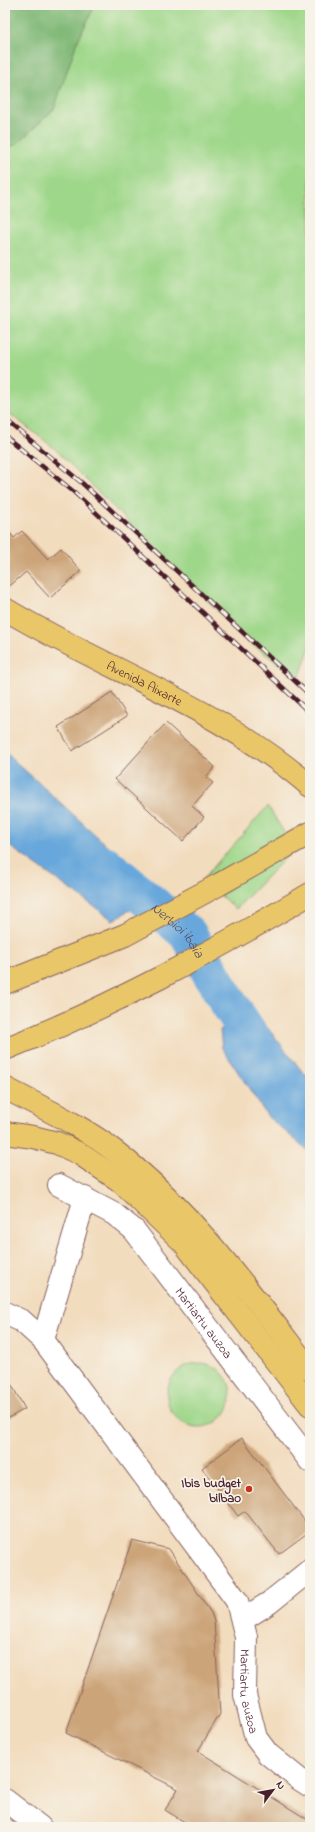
<svg xmlns="http://www.w3.org/2000/svg" width="315" height="1832" font-family="'Indie Flower',sans-serif">
	<style>
		.green { fill: #9fd78a; stroke: #747b5a }
		.forest { fill: #7fb876; stroke: #646c50 }
		.water { fill: #68a7db; stroke: #596383 }
		.lines { fill: none; stroke-linecap: round; stroke-linejoin: round }
		.stream { stroke: #68a7db; stroke-width: 6 }
		.river { stroke: #68a7db; stroke-width: 38 }
		.building { fill: #cca479 }
		.minor-casing { stroke: #85615e; stroke-width: 24 }
		.major-casing { stroke: #85615e; stroke-width: 24 }
		.highway-casing { stroke: #85615e; stroke-width: 24 }
		.minor { stroke: #fff; stroke-width: 22 }
		.major { stroke: #e9c769; stroke-width: 22 }
		.highway { stroke: #e9c769; stroke-width: 22 }
		.rail-casing { stroke: #4a1f2b; stroke-width: 4.5 }
		.rail { stroke: #f7f3e8; stroke-width: 3; stroke-dasharray: 9; stroke-linecap: butt }
		.poi-dot { fill: #c8321e; stroke: #f7f3e8; stroke-width: 1.5 }
		.labels { text-anchor: middle; stroke-width: 3.5; stroke-linejoin: round; paint-order: stroke }
		.street-label { font-size: 13px; fill: #4a1f2b; stroke: #f7f3e8 }
		.poi-label { font-size: 13px; font-weight: bold; fill: #4a1f2b; stroke: #f7f3e8; text-anchor: end }
		.water-label { font-size: 14px; font-style: italic; fill: #544f69; stroke: #f7f3e8 }
	</style>
	<rect width="100%" height="100%" fill="#f7f3e8"/>
	<filter id="ink" filterUnits="userSpaceOnUse"><feTurbulence type="fractalNoise" baseFrequency=".025" numOctaves="2"/><feDisplacementMap in="SourceGraphic" scale="8" xChannelSelector="R" yChannelSelector="G"/><feConvolveMatrix kernelMatrix="1 2 1 2 8 2 1 2 1" color-interpolation-filters="sRGB"/></filter>
	<filter id="wash" filterUnits="userSpaceOnUse"><feTurbulence type="fractalNoise" baseFrequency=".012" numOctaves="4" result="noise"/><feDisplacementMap in="SourceGraphic" scale="16" xChannelSelector="R" yChannelSelector="G"/><feGaussianBlur stdDeviation="0.9" result="paint"/><feColorMatrix in="noise" values="0 0 0 0 0 0 0 0 0 0 0 0 0 0 0 0 0 1.4 0 .05"/><feComposite in="paint" operator="in"/></filter>
	<g filter="url(#wash)">
		<rect width="100%" height="100%" fill="#f2dcbe"/>
		<path class="green" d="M95,5H310V646L299,679L248,641L53,447L5,410V147L16,145L77,42Z
			M268,806L294,849L236,909L202,880Z
			M167 1395a32 32 0 1 1 64 0a32 32 0 1 1-64 0Z"/>
		<path class="forest" d="M5,5H95L77,42L54,109L16,145L5,147Z"/>
		<path class="water" d="M5,752L159,893L113,920L5,843Z
			M251,1007L302,1071L310,1077V1152L268,1117L222,1048L220,1030Z"/>
		<g class="lines">
			<path class="stream" d="M5,7L7,5"/>
			<path class="river" id="s1" d="M107,866L188,934L228,1002L277,1077L310,1104"/>
		</g>
		<g id="blocks">
			<path class="building" d="M5,527L14,538L22,531L48,559L61,548L81,571L50,598L26,572L5,590Z
				M112,692L127,716L72,751L58,727Z
				M166,723L215,767L206,777L213,783L192,806L204,817L183,841L115,779Z
				M5,1373L25,1409L5,1420Z
				M242,1438L310,1528V1531L279,1554L245,1511L238,1516L202,1468Z
				M132,1540L169,1549L211,1613L214,1621L220,1714L198,1751L310,1821V1827H193L165,1810L178,1789L66,1733Z"/>
		</g>
	</g>
	<g filter="url(#ink)">
		<use href="#blocks" fill-opacity="0" stroke="#85615e" stroke-width="1"/>
		<g class="lines">
			<g class="minor-casing">
				<g id="minor">
					<path id="s2" d="M59,1185L114,1214L134,1230L310,1461"/>
					<path id="s3" d="M5,1313L22,1321L43,1340L237,1601L246,1637L245,1695L256,1738L268,1754L299,1779L310,1786"/>
					<path d="M43,1340L85,1198"/>
					<path d="M242,1620L269,1603L310,1570"/>
					<path d="M5,1800L40,1827"/>
				</g>
			</g>
			<g class="major-casing">
				<g id="major">
					<path id="s4" d="M5,609C106,670 220,708 310,786"/>
					<path d="M5,1088C43,1108 83,1126 117,1153C193,1212 252,1295 310,1370"/>
				</g>
			</g>
			<g class="highway-casing">
				<path id="highway" d="M5,983L125,935L220,884L310,833
					M5,1049C111,1007 212,952 310,894
					M5,1133L33,1137L57,1143L80,1154L120,1181L184,1243L310,1405"/>
			</g>
			<use href="#minor" class="minor"/>
			<use href="#major" class="major"/>
			<use href="#highway" class="highway"/>
			<g class="rail-casing">
				<path id="rail" d="M5,419L82,483L310,695
					M5,436L74,492L310,713"/>
			</g>
			<use href="#rail" class="rail"/>
		</g>
	</g>
	<circle class="poi-dot" cx="249" cy="1489" r="4"/>
	<g class="labels">
		<g class="street-label">
			<text dy="5" stroke="none"><textPath href="#s4" startOffset="158">Avenida Aixarte</textPath></text>
			<text dy="5" stroke="none"><textPath href="#s2" startOffset="204">Martiartu auzoa</textPath></text>
			<text dy="5" stroke="none"><textPath href="#s3" startOffset="464">Martiartu auzoa</textPath></text>
		</g>
		<g class="poi-label">
			<text x="241" y="1487">Ibis budget<tspan x="241" dy="15">bilbao</tspan></text>
		</g>
		<g class="water-label">
			<text dy="5" stroke="none"><textPath href="#s1" startOffset="96">Nerbioi ibaia</textPath></text>
		</g>
	</g>
	<rect width="315" height="1832" fill="none" stroke="#f7f3e8" stroke-width="20"/>
	<g transform="translate(273 1790) rotate(58)" stroke="#f7f3e8" stroke-width="3" paint-order="stroke">
	<path d="M0-3L7 15L0 10L-7 15Z" fill="#4a1f2b"/>
	<text y="-6" font-size="11" font-weight="bold" text-anchor="middle" fill="#4a1f2b">N</text>
	</g>
</svg>
